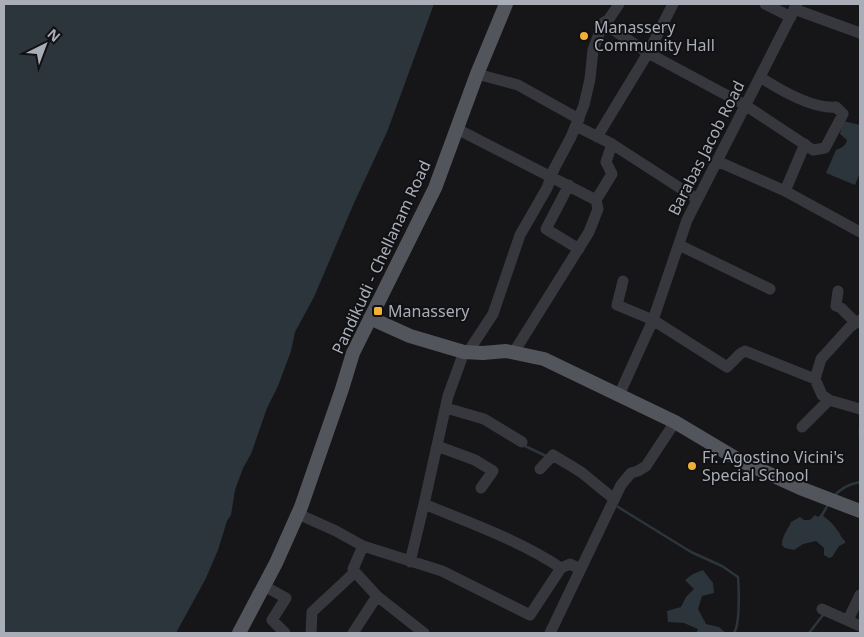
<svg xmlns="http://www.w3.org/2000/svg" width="864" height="637" font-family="'Noto Sans',sans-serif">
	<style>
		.water { fill: #2c353c }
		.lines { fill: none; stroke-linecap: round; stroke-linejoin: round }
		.stream { stroke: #2c353c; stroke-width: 2.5 }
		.minor { stroke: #37383d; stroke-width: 11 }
		.major { stroke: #53555c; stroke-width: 14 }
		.poi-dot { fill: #f2b134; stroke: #111113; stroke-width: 2 }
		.labels { text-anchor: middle; stroke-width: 4; stroke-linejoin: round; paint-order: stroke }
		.poi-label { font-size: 16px; fill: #a8adb8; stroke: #111113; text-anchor: start }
		.street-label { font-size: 16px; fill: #a8adb8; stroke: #111113 }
	</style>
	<rect width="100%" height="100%" fill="#161618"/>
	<path class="water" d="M4,4H434L387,132L354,203L314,297L295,332L291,351L278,386L267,408L251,454L243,468L235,490L231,515L227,521L218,550L206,578L176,633H4Z
		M843,121L860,125V172L855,185L826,173L836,150C841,148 846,146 847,140L840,134Z
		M821,514C827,519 833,523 837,530C841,534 840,537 845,541V543L839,546L832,557L829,558L824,555V548L816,541L803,544L794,550L785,548L782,545C782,535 788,530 791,522L800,517L804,520H810L815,515L818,517Z
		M703,570L713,583L714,593L702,596L698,609L706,624L719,627L726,633H696L698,629L684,623L668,622L667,611L681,607L686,597L694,589L685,580L693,574Z"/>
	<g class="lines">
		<path class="stream" d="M860,428V437
			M523,445L548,457
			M834,496C841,488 849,484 860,482
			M618,507L691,552L722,566L738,577C739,590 740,624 734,633
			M822,515L829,503
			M809,633L823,615H825"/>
		<path class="minor" d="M673,4L648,53L745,105L813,150L825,148L843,114L836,107C813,109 780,90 760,77
			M765,4L791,17
			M794,9L860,33
			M477,74L518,85L579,119
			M576,126L612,144L697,199
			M457,129L596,200L598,209L589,232L514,352
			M597,137L648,53L603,23
			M717,161L785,191L860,232
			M569,185L546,229L579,249
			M785,191L805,144
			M596,200L612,174L606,162L612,144
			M679,245L770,289
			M623,281L617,305L653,320L727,367L740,354L745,351L815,379
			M838,291L836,306L841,308L856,323
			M860,320L850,327L821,359L815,379L822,395L829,400L860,409
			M464,352L448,396L424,504C470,523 519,540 561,568L570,564L580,569
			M468,352L493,314L520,235L547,188L554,169L571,137L584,105L590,79L593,50L603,23L609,19L619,4
			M619,395L653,320L687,220L797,4
			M446,408L484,419L522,442
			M802,427L829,400
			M437,446L475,460L493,471L481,488
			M540,469L553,455L581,472L614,499
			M298,514L336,531L363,546L442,571L530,615L561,568
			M363,546L353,569L355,572L377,596L424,633
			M410,562L424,504
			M264,586L286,598L272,620L285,633
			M822,609L860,626
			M848,620L860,595
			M311,633L312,612L355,572
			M353,633L377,596
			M550,633L621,485L631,473L638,471L646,466L675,422"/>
		<path class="major" d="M370,318L410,336L464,352L483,353L506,351L544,359L675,422L737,459L800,488L860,511
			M239,633L276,563L301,507L342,389L353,353L435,188L477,74L506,4"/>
	</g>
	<g class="poi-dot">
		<circle cx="584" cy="36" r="5"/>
		<rect x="373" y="306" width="10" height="10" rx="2.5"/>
		<circle cx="692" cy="466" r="5"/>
	</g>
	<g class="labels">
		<g class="poi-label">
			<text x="594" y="33">Manassery<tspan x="594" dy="18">Community Hall</tspan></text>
			<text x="388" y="317">Manassery</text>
			<text x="702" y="463">Fr. Agostino Vicini's<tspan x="702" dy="18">Special School</tspan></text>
		</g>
		<g class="street-label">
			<text transform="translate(706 148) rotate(-63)" y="6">Barabas Jacob Road</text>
			<text transform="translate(381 257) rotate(-65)" y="6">Pandikudi - Chellanam Road</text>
		</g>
	</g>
	<rect width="864" height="637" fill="none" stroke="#a8adb8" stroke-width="10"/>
	<g transform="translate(45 45) rotate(42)" stroke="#111113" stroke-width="4" paint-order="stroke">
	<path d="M0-4L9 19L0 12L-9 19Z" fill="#a8adb8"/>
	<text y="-8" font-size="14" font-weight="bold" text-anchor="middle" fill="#a8adb8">N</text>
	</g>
</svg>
